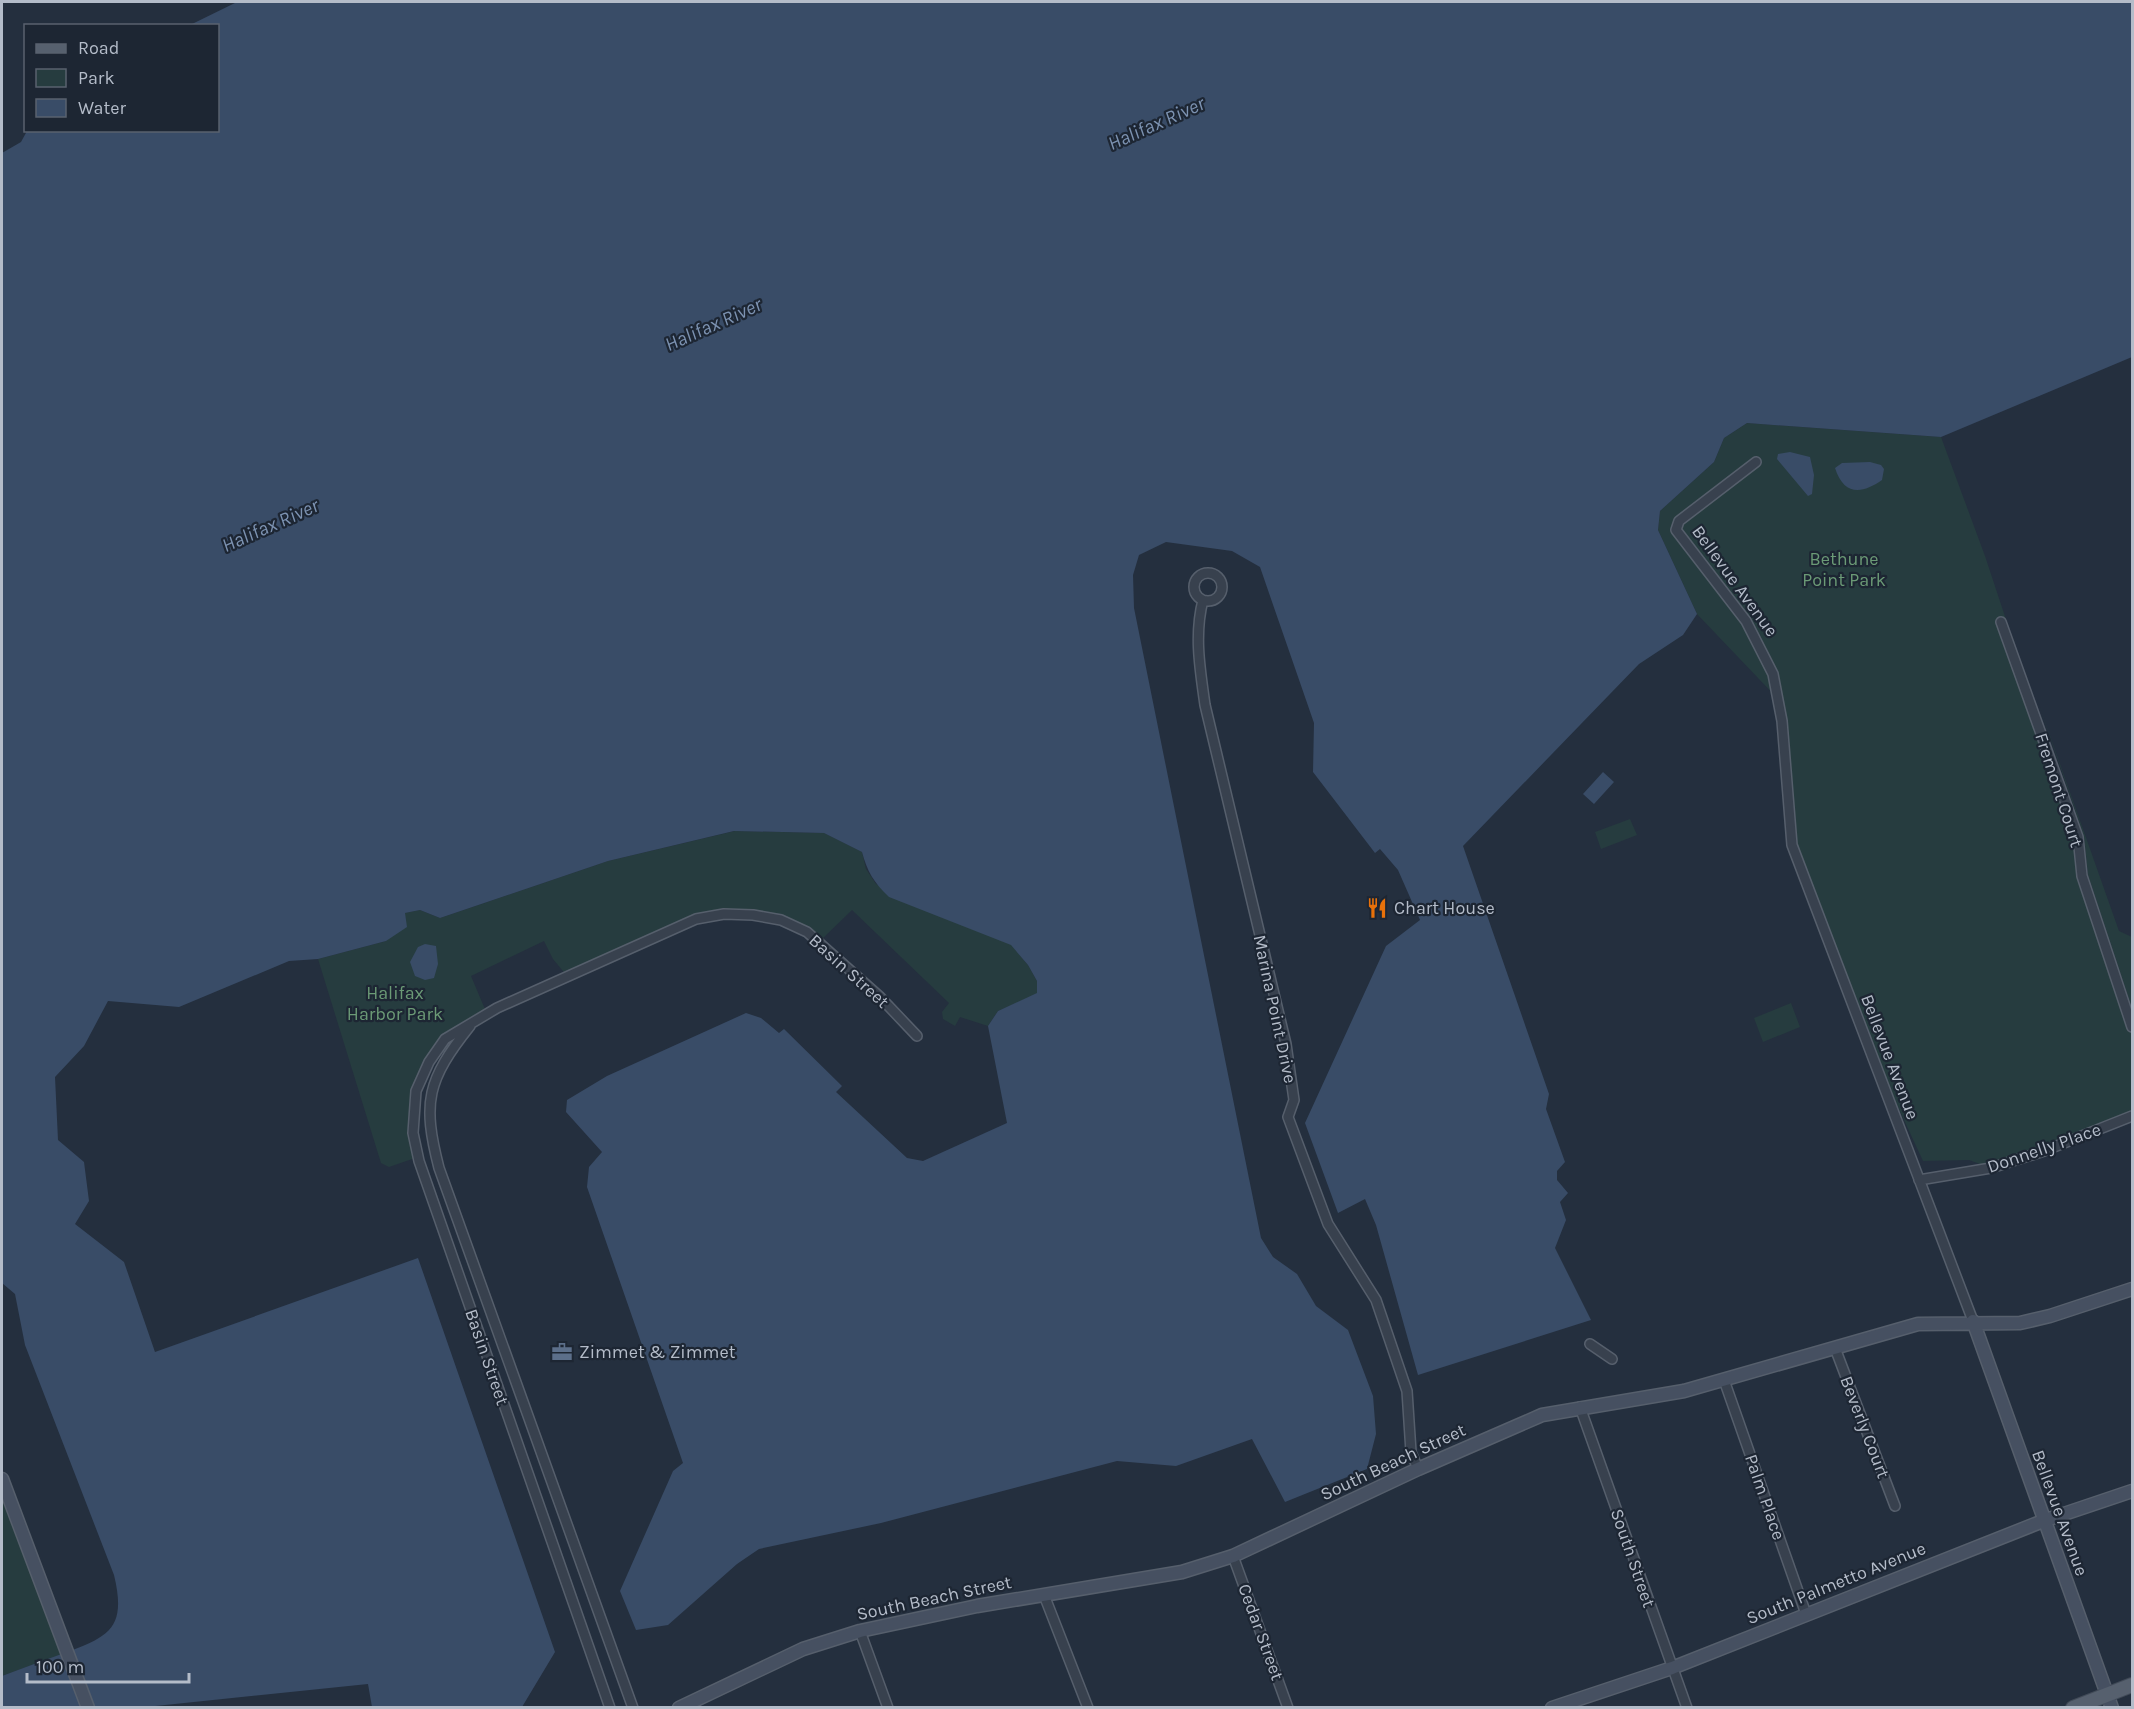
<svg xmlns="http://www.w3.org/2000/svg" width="2134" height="1709" font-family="Karla,sans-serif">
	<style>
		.green { fill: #263c3f }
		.water { fill: #394c67 }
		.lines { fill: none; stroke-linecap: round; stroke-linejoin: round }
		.street-casing { stroke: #565f6c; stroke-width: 12 }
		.secondary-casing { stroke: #565f6c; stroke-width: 15 }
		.primary-casing { stroke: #414a57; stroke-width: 16 }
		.street { stroke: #38414e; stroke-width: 9 }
		.secondary { stroke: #465061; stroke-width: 12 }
		.primary { stroke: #56606e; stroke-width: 14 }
		.labels { text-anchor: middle; stroke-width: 4.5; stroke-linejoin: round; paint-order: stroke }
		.park-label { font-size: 18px; fill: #6b9a76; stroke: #1d2633 }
		.street-label { font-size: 18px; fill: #b4bcc9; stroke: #1d2633 }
		.poi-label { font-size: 18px; fill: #b4bcc9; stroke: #1d2633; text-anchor: start }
		.water-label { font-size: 20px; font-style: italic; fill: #7c92b1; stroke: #1d2633 }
	</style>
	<rect width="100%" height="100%" fill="#242f3e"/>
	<path class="green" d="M1747,423L1941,437L1985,556L2078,837L2082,876L2132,1025V1116L1991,1168L1969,1160L1923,1161L1851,1005L1792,845L1779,700L1697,614L1658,530L1660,511L1714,462L1724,438Z
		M2037,699L2119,931L2132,937V1008L2088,875L2084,836Z
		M1630,819L1637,835L1601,849L1595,832Z
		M735,831L824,833L862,852L866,869L876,884L1011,944L1028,965L1037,981L1038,994L998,1011L988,1026L960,1017L955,1026L943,1019L942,1012L949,1003L852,910L819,942L807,932L753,915L696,919L567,976L553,959L544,941L471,976L487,1014L445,1039L416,1091L418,1157L389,1167L381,1163L318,959L386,941L405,913L420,910L440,918L608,861Z
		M1791,1003L1800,1027L1763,1042L1754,1018Z
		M2,1479L68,1652L2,1676Z"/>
	<path class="water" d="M237,2H2132V357L1941,437L1747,423L1724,438L1714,462L1660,511L1658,530L1697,614L1683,635L1639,664L1463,846L1549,1094L1546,1109L1565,1162L1557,1171V1180L1568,1193L1560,1202L1566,1220L1555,1248L1591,1320L1418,1375L1376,1225L1365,1199L1338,1213L1305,1123L1386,946L1420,920L1398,870L1380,849L1375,853L1313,772L1314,723L1260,567L1232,551L1166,542L1139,555L1133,575L1134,608L1261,1238L1273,1257L1297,1274L1316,1306L1348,1330L1373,1396L1376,1434L1367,1469L1285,1502L1252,1439L1176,1466L1117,1461L881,1523L759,1549L737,1564L668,1625L636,1630L620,1591L673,1471L683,1463L587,1187L589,1167L602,1152L566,1112L567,1100L607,1076L746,1013L761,1018L779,1033L784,1029L842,1086L836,1092L907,1158L923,1161L1007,1123L988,1026L998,1011L1037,993V981L1028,965L1011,945L889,897C874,883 867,871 862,852L824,833L734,831L608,861L440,918L420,910L405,913L407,927L386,941L318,959L289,961L179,1007L108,1001L84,1046L55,1077L58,1140L84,1162L89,1201L75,1224L124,1262L155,1352L418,1258L555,1652L522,1707H372L368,1684L146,1707H2V1676C23,1668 45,1660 67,1652C112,1636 126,1625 114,1575L25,1345L15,1294L2,1283V153L21,142L27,131L218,130V26L190,25Z
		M1790,452L1810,457L1814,475L1812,494L1808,496L1777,459L1778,454Z
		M1870,462L1881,465L1884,469L1882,480C1862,494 1844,496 1835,468L1842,463Z
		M1603,772L1614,782L1594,804L1583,794Z
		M425,944L436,946L438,964L434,978L425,980L415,976L410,962L418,947Z"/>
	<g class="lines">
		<g class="street-casing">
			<path id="street" d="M1756,462L1679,521L1676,530L1746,621L1773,674L1782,721L1792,845L1973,1321
				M1194 587a14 14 0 1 1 28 0a14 14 0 1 1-28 0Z
				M1203,600C1194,635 1200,669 1205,705L1286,1044L1294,1100L1288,1117L1328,1224L1376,1300L1407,1391L1411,1452L1418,1469
				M2001,622L2078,837L2082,876L2132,1027
				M470,1026C427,1080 422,1102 439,1168L633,1708
				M1919,1180L1991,1168L2044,1151L2132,1116
				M1590,1344L1612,1359
				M1835,1348L1895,1506
				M1724,1380L1806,1614
				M1580,1407L1687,1708
				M1233,1556L1288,1708
				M1044,1595L1088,1708
				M860,1631L888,1708
				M610,1708L419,1161L413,1133L416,1091L429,1062L445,1039L497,1008L696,919L724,914L753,915L781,920L807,932L879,996L917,1036"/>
		</g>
		<g class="secondary-casing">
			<path id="secondary" d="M1973,1321L2112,1708
				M2,1479L88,1708
				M679,1708L803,1649L860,1631L977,1606L1182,1572L1233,1556L1418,1469L1542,1415L1684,1391L1918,1324L2020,1323L2050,1316L2132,1289
				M1552,1708L1672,1668L2043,1521L2132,1491"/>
		</g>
		<g class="primary-casing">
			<path id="primary" d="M2073,1708L2132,1685"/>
		</g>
		<use href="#street" class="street"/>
		<use href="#secondary" class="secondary"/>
		<use href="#primary" class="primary"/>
	</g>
	<defs>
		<g id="restaurant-bare" transform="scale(1.62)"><path d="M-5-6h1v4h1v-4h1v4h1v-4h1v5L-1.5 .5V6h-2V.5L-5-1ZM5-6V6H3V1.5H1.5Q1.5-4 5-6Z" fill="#e8710a" stroke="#1d2633" stroke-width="2.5" paint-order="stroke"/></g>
		<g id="office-bare" transform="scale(1.62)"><path d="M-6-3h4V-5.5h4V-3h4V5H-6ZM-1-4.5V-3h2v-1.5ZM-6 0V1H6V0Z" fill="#5c6f8a" stroke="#1d2633" stroke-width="2.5" paint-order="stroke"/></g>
	</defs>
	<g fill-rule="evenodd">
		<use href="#restaurant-bare" x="1377" y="908"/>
		<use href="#office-bare" x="562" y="1352"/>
	</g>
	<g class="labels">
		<g class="park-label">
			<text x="1844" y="565">Bethune<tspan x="1844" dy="21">Point Park</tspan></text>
			<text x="395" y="999">Halifax<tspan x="395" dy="21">Harbor Park</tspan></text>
		</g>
		<g class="street-label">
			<text transform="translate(1735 581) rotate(54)" y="6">Bellevue Avenue</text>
			<text transform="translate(2059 790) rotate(72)" y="6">Fremont Court</text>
			<text transform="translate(849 971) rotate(42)" y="6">Basin Street</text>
			<text transform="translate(1275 1009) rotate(78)" y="6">Marina Point Drive</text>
			<text transform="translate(1890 1057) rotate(69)" y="6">Bellevue Avenue</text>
			<text transform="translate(2044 1148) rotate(-19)" y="6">Donnelly Place</text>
			<text transform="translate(487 1357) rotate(71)" y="6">Basin Street</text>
			<text transform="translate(1865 1427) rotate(69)" y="6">Beverly Court</text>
			<text transform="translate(1393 1462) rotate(-25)" y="6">South Beach Street</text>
			<text transform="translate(1765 1497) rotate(71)" y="6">Palm Place</text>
			<text transform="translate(2060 1513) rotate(70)" y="6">Bellevue Avenue</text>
			<text transform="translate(1633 1558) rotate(71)" y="6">South Street</text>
			<text transform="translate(1836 1583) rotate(-22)" y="6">South Palmetto Avenue</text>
			<text transform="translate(934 1598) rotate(-12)" y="6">South Beach Street</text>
			<text transform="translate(1261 1632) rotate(70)" y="6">Cedar Street</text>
		</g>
		<g class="poi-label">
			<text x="1394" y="914">Chart House</text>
			<text x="579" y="1358">Zimmet &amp; Zimmet</text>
		</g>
		<g class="water-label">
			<text transform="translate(1156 123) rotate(-24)" y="7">Halifax River</text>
			<text transform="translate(713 324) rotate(-24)" y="7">Halifax River</text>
			<text transform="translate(270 525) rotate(-24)" y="7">Halifax River</text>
		</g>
	</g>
	<rect width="2134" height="1709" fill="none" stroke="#b4bcc9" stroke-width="6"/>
	<rect x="24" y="24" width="195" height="108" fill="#1d2633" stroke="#59626f" stroke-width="1.5"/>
	<rect x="36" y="44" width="30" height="9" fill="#56606e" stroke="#59626f" stroke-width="1.5"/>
	<text x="78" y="54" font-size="18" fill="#b4bcc9">Road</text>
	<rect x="36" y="69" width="30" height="18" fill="#263c3f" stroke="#59626f" stroke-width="1.5"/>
	<text x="78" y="84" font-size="18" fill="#b4bcc9">Park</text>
	<rect x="36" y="99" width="30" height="18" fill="#394c67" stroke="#59626f" stroke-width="1.5"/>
	<text x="78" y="114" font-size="18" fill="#b4bcc9">Water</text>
	<path d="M27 1673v9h162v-9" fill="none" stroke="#b4bcc9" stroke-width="3"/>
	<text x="36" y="1673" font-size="18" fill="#b4bcc9" stroke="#1d2633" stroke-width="4.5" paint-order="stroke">100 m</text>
</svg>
